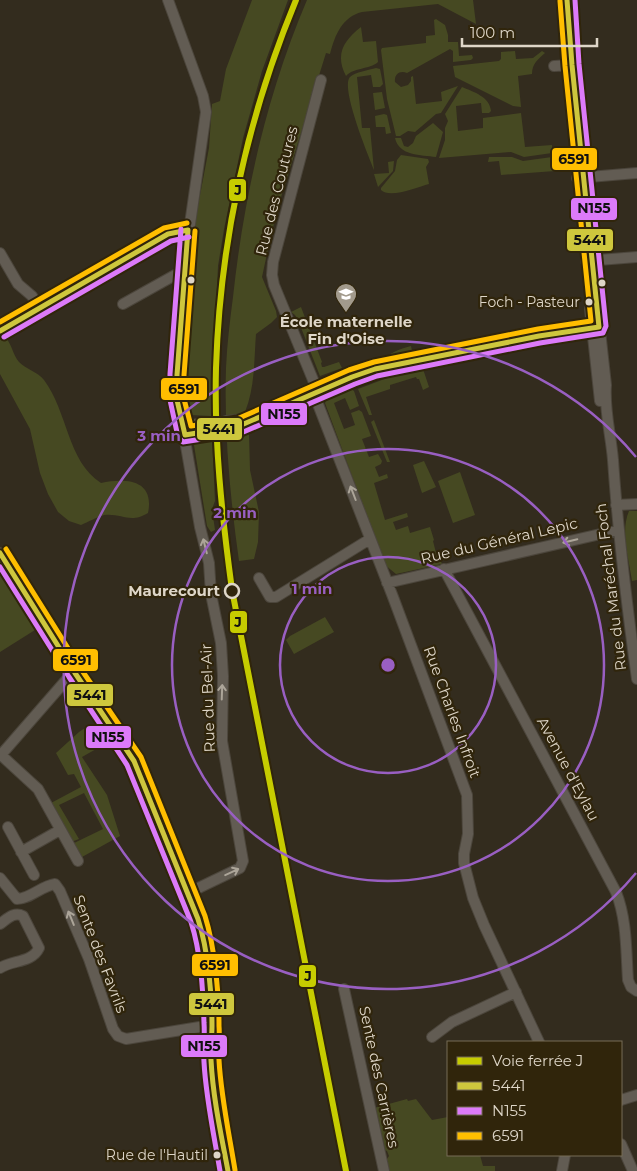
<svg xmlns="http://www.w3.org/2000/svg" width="637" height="1171" font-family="Montserrat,sans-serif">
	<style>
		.green { fill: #464922 }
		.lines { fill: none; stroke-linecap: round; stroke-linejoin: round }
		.minor-tunnel { stroke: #4d4638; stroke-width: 10; stroke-dasharray: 10 5; stroke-linecap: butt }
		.minor-casing { stroke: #4c463c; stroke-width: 12 }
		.minor { stroke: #625c53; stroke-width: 10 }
		.bus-1-casing { stroke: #30250b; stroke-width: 9 }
		.bus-2-casing { stroke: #30250b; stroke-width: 9 }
		.bus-3-casing { stroke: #30250b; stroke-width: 9 }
		.bus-1 { stroke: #cec73d; stroke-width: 5 }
		.bus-2 { stroke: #dc7af9; stroke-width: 5 }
		.bus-3 { stroke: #ffbe00; stroke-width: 5 }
		.rail-1-casing { stroke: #30250b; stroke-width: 10 }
		.rail-1 { stroke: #c6cc00; stroke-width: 6 }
		.oneway { stroke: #aca599 }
		.ring { fill: none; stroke: #995fc2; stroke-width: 2.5 }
		.bus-dot { fill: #ded6c8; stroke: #30250b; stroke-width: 2 }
		.stop-dot { fill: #30250b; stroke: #ded6c8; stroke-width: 2.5 }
		.labels { text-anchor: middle; stroke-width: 4.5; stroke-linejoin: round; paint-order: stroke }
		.bus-label { font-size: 14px; fill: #ded6c8; stroke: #30250b; text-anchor: end }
		.street-label { font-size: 15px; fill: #ded6c8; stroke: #30250b }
		.poi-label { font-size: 15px; font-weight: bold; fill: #ded6c8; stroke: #30250b }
		.stop-label { font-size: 15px; font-weight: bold; fill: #ded6c8; stroke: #30250b; text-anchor: end }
		.centre { fill: #995fc2; stroke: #30250b; stroke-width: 2.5 }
		.ring-label { font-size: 15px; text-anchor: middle; font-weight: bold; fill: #995fc2; stroke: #30250b; stroke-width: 4.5; stroke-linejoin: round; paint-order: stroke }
		.line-badge { stroke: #30250b; stroke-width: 2 }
		.pale-badge-label { font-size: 14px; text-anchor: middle; font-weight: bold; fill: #111 }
	</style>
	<rect width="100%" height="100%" fill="#332c1e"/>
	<path class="green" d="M252,0H288L262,71L243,138L224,229L218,266L211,416L191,415L186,410L184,396L187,322L194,252L196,216L209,148L212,104L220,101L226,69Z
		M307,0H473L476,24L438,4L362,12C342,17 335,35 330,54L326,53L277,210L265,263L262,277L276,311L277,317L271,323L256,334C254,360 255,388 245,412L232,415V434L246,429L249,434L250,470L259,512L258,542L254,559L239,561C230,497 224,433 226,368C227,344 230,320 233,297C244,195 267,94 307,0Z
		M436,19L445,25L448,35V42H458L459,56L472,55L473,58L471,60L453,62V51L450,49L407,73C400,70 394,74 395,82L401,87L408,85L411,81V77L413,76L416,104L442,101L441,92L458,86L441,113L436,114L415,132L408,131L400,136H396L387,99L381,50L382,48L426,43V36L435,35L434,20Z
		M361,27L363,42L376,41L378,62C369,70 354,67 346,76C335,55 343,41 361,27Z
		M515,51L516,59L533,58L542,51L545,53C538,59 532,64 532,74L518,76L521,107L513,106L455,77L453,66L499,61L501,59V52Z
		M376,68L380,69L383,84L380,87H373L371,75L357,77L362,128H370L374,170C368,155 340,87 350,77C355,72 369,70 376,68Z
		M462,87C474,92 490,97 491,111L489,113H482L481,103L456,106L458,131L483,128V118L521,113L525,147L552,145V153L524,157L511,152L439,158L445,140V128L448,121L445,114Z
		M382,92L385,108L375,110L373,93Z
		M384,114L387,115L391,133L386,134L385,127H376L375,116Z
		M433,123L443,132L436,157C421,155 399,156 395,138H401L404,146L408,147L413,143L416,136Z
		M401,155L428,159L429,162L426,167L429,184C417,187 390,199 381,190V188L395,171L397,160Z
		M489,157H512L523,161L552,157L555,161V171L501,175L499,161L488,162Z
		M394,161L393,171L378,187L374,174L389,173L388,162Z
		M301,307L322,362L321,363L322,367H324L339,362L342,368L320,376L298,320L295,315L291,312Z
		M2,338H6C12,345 13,355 19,362C26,369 38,372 44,380C68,412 67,461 101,483C125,478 155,479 148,513C130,524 122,513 104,515C97,517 88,522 81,525L69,521L58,512L48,494L40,473L30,429L0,374V339Z
		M411,346L413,355L381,362C389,353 399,349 411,346Z
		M423,369L429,387L423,390L419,379H417L416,377L390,385V389L366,397L372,415H369L358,389L395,375Z
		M351,389L354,391L359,406L350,410L345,398L334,403L344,429L355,425L351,413L359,410L362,412L371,436L362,439L369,457L378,454L382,461L381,464L375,467L379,477L387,474L388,478L374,483L385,520L407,513L408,517L393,522L396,530L408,526L410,533L430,527L434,540L433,541L437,557L435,558L436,560L440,559L442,564L396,574L385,565L325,403L328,396Z
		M374,420L390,462H387L371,422Z
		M206,436L212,437L215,501L212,509L215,530L211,532L207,526L194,445L198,438Z
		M424,461L436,487L422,493L413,465Z
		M460,472L475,515L453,523L438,481Z
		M629,511H637V580L632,581C629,559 620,532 629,511Z
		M0,565L9,580L7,586L35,630L0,652Z
		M325,617L334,632L294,654L286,640L290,636Z
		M91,724L105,744L82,757L107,795L120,836L82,857L72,844L103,829L84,793L59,805L79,839L71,842L51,803L81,787L74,774L68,775L56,753L79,732Z
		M407,1099L408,1101L416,1099L432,1120L448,1117V1155H480L483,1166H495V1171H388L385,1162L389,1156L387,1151L382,1149L374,1108Z"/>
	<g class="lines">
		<path class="minor-tunnel" d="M209,423L226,421"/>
		<g class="minor-casing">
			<path id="minor" d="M168,0L203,96L206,112L186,252L177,394L200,527L209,563L211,594L221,643L223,676L222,741L243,861L240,868L188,893
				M567,0L572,65L583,177L606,385C604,410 611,435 613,460C618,534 627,606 637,679
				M554,66L572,65
				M577,178L637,173
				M0,253L18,284L32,296L39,308
				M586,261L637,257
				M123,304L175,275L185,272
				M590,309L600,401
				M0,331L168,234L188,230
				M318,392L274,285L272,275L273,262L321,80
				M314,394L393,597L467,795L468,834L464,854V863L473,898L484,925L539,1042
				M226,421L249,419
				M183,426L209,423
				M226,429L239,426L367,371L539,336L597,327
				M185,435L210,431
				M616,505L637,504
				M0,553L75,673L134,761L198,919L203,935L210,995L212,1025L211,1059L215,1101L228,1171
				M444,569L616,892C627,920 626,951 628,980L631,987L637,991
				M259,578L270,597H276L370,539
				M387,583L618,530
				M1,755L38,789L78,861
				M0,756L67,679L75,673
				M8,827L34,875
				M21,852L60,830
				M0,878L17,899C30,899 41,886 55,884L60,891L89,959L113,1029L118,1036L126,1039L212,1025
				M0,924C7,919 14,911 23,916L39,948C32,963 12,960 0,968
				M344,989L384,1171
				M432,1037L452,1022L516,992
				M621,1100L637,1095
				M621,1144L633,1171
				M562,1171L565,1155"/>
		</g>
		<use href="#minor" class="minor"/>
		<g class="bus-1-casing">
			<path id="bus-1" d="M188,230L177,375V400L185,435L239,426L352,377L375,369L539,336L599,327L572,65L567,0
				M0,331L168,234L188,230
				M0,553L75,673L134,761L198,919C208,950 212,993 212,1026C212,1037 210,1049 211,1060C213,1098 221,1134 228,1171"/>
		</g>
		<g class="bus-2-casing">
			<path id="bus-2" d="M181,229L170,374V400L178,437L183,442L241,433L355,384L377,376L540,343L603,333L606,326L579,64L575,0
				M4,337L171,241L189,237
				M0,567L69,677L127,765L191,922C201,953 203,990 204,1023C205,1036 203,1049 204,1062C206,1099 214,1135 220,1171"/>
		</g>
		<g class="bus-3-casing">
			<path id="bus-3" d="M195,231L184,375V399L191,426L237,419L349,370L374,362L538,329L591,321L565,66L560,1
				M0,322L164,228L187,223
				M6,549L81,669L141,757L205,916C215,948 219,993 219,1026C220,1037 218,1049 219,1060C221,1097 229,1133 235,1170"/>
		</g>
		<use href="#bus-1" class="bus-1"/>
		<use href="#bus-2" class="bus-2"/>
		<use href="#bus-3" class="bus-3"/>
		<g class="rail-1-casing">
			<path id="rail-1" d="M296,0C248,116 220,242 216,368C214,442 222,516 232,590L346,1171"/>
		</g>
		<use href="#rail-1" class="rail-1"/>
	</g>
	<defs><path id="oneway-shaft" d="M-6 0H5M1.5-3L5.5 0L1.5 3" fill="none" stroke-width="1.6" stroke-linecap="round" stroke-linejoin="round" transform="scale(1.25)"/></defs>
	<g class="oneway">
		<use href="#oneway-shaft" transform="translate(353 493) rotate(-111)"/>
		<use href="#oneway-shaft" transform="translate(570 541) rotate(167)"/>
		<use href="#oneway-shaft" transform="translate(205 546) rotate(-104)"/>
		<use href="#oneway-shaft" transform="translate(222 692) rotate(-88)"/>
		<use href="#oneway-shaft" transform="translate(232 872) rotate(-25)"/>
		<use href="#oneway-shaft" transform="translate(71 918) rotate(-112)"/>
	</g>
	<g class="ring">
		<circle cx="388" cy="665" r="108"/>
		<circle cx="388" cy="665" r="216"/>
		<path d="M636 873A324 324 0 1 1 636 457"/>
	</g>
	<defs>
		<g id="school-pin" transform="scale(1.125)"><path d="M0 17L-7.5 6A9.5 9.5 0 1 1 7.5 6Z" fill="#a29a8c" stroke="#30250b"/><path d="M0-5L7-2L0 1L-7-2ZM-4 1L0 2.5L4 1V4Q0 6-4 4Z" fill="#fff"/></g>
	</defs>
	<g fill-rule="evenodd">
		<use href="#school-pin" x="346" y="294"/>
	</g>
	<g class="bus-dot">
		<circle cx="191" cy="280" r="4.5"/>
		<circle cx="602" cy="283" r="4.5"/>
		<circle cx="589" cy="302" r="4.5"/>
		<circle cx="217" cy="1155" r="4.5"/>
	</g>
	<circle class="stop-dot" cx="232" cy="591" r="7"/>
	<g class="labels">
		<g class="bus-label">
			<text x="580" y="307">Foch - Pasteur</text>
			<text x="208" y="1160">Rue de l'Hautil</text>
		</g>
		<g class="street-label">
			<text transform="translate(277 191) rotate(-76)" y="5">Rue des Coutures</text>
			<text transform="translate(499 541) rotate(-13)" y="5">Rue du Général Lepic</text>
			<text transform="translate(611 587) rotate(-97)" y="5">Rue du Maréchal Foch</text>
			<text transform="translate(208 698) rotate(-92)" y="5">Rue du Bel-Air</text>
			<text transform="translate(452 712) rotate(70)" y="5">Rue Charles Infroit</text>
			<text transform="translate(568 769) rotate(62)" y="5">Avenue d'Eylau</text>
			<text transform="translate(100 954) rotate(69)" y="5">Sente des Favrils</text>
			<text transform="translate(379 1077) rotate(78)" y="5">Sente des Carrières</text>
		</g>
		<g class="poi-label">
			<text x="346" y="327">École maternelle<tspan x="346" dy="17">Fin d'Oise</tspan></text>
		</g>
		<g class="stop-label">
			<text x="220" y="596">Maurecourt</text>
		</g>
	</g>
	<circle cx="388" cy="665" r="8" class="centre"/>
	<g class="ring-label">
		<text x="159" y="441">3 min</text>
		<text x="235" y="518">2 min</text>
		<text x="312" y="594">1 min</text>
	</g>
	<g class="line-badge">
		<rect x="551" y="147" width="47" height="24" rx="5" fill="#ffbe00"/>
		<rect x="228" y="178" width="19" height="24" rx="5" fill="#c6cc00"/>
		<rect x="570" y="197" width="48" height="24" rx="5" fill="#dc7af9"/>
		<rect x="566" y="228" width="48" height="24" rx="5" fill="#cec73d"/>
		<rect x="160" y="377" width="48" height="24" rx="5" fill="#ffbe00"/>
		<rect x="260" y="402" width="48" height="24" rx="5" fill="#dc7af9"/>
		<rect x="196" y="417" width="47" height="24" rx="5" fill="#cec73d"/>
		<rect x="229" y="610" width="19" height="24" rx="5" fill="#c6cc00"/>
		<rect x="52" y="648" width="47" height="24" rx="5" fill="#ffbe00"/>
		<rect x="66" y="683" width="48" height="24" rx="5" fill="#cec73d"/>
		<rect x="85" y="725" width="47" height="24" rx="5" fill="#dc7af9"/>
		<rect x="191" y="953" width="48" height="24" rx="5" fill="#ffbe00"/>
		<rect x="298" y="964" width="19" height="24" rx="5" fill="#c6cc00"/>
		<rect x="188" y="992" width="47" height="24" rx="5" fill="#cec73d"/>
		<rect x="180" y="1034" width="48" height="24" rx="5" fill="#dc7af9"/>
	</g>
	<g class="pale-badge-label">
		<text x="574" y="164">6591</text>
		<text x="238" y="195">J</text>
		<text x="594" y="213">N155</text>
		<text x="590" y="245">5441</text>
		<text x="184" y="394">6591</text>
		<text x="284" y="419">N155</text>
		<text x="219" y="434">5441</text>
		<text x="238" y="627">J</text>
		<text x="76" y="665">6591</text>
		<text x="90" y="700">5441</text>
		<text x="108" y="742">N155</text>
		<text x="215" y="970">6591</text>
		<text x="308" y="981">J</text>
		<text x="211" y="1009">5441</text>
		<text x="204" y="1051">N155</text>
	</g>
	<rect x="447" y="1041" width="175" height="115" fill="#30250b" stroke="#766c57"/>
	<rect x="457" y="1057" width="25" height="8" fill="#c6cc00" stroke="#766c57"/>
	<text x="492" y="1066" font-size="15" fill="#ded6c8">Voie ferrée J</text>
	<rect x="457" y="1082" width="25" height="8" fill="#cec73d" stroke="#766c57"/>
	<text x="492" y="1091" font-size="15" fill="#ded6c8">5441</text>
	<rect x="457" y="1107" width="25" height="8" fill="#dc7af9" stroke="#766c57"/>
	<text x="492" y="1116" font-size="15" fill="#ded6c8">N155</text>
	<rect x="457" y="1132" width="25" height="8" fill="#ffbe00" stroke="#766c57"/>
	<text x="492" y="1141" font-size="15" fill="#ded6c8">6591</text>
	<path d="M462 38v8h135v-8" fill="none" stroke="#ded6c8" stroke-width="2.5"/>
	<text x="470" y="38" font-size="15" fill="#ded6c8" stroke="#30250b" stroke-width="4" paint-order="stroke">100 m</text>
</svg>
